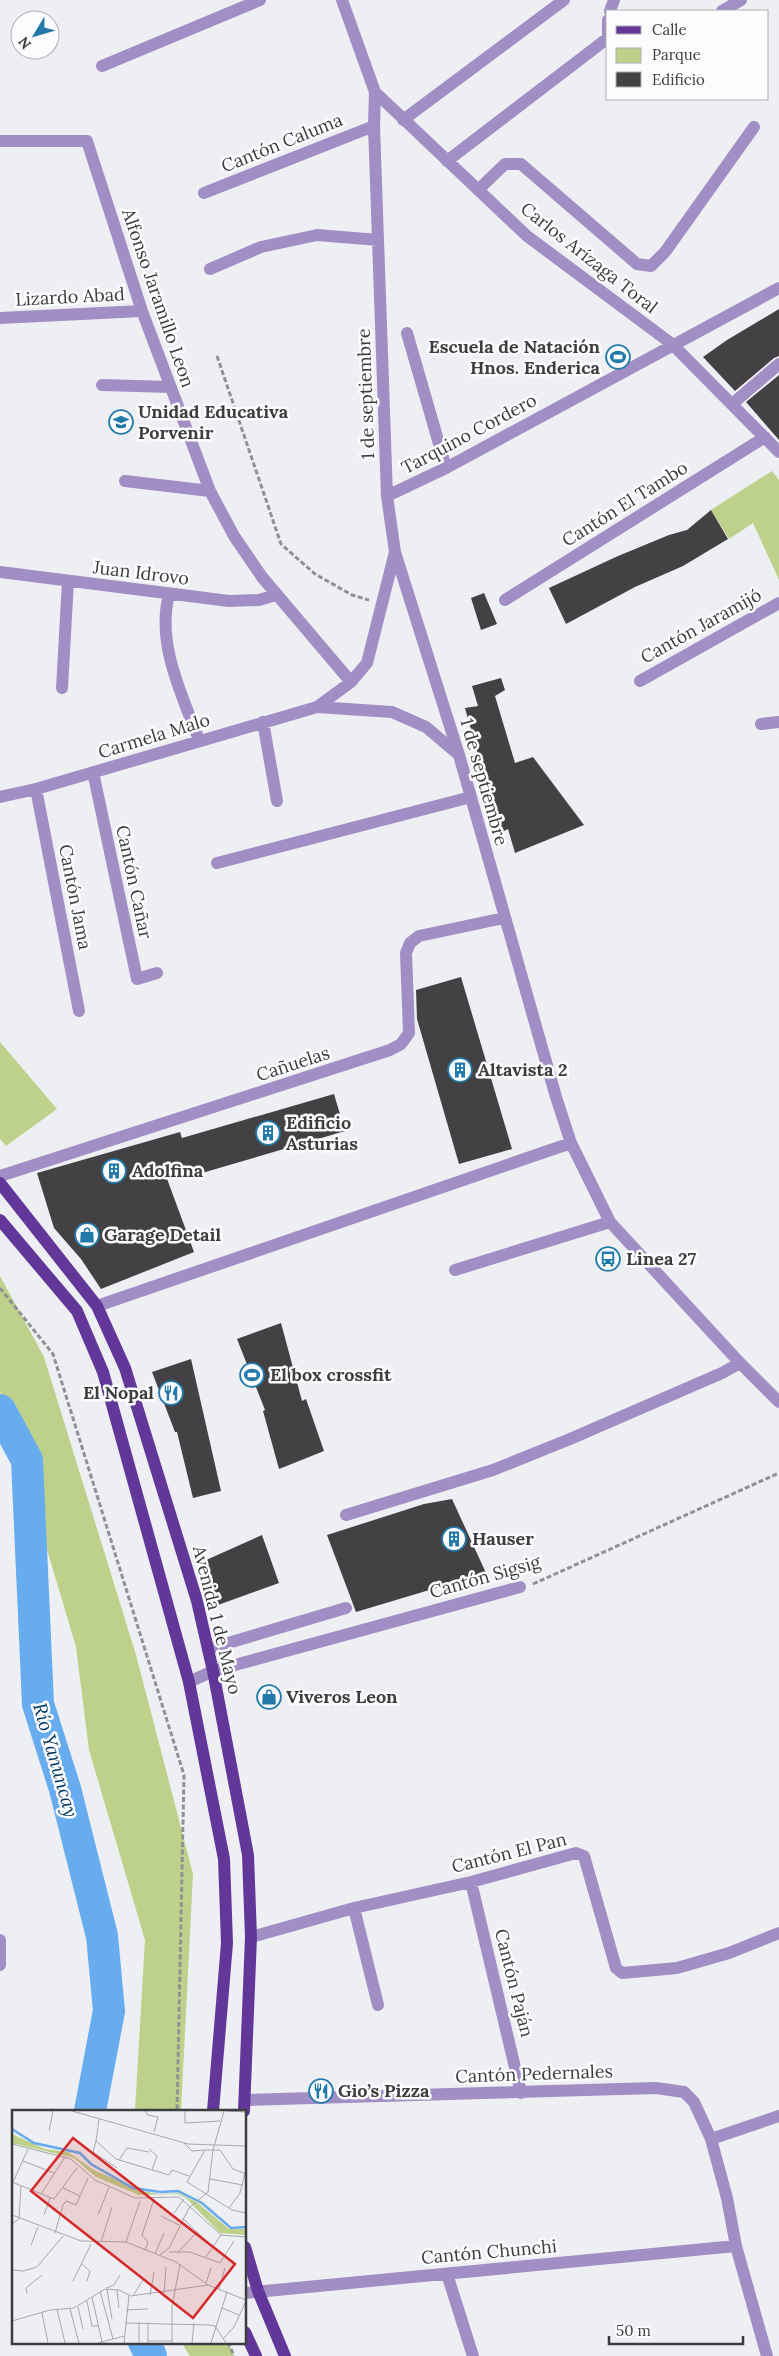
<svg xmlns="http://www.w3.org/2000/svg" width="779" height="2356" font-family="Lora,serif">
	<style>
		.green { fill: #bdd18b }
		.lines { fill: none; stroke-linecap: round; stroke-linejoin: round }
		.river { stroke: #66acef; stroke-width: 32 }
		.building { fill: #444144 }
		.path { stroke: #909193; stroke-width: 3; stroke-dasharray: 5 2.5; stroke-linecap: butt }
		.minor { stroke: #a18ec4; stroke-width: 12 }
		.major { stroke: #623799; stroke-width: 12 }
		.labels { text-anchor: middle; stroke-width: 5; stroke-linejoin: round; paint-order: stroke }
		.street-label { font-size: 18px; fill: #3c3d3e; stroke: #fcfcff }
		.poi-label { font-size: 18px; font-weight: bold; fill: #3c3d3e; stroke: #fcfcff; text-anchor: start }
		.water-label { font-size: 19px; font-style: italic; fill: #00355f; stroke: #fcfcff }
		.inset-river { fill: none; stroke: #66acef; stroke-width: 2.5 }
		.inset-road { fill: none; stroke: #a7a8ab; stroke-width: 1 }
		.view { fill: #d62828; fill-opacity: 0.15; stroke: #d62828; stroke-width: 2.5 }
		.inset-edge { fill: none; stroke: #3c3d3e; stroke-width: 2.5 }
	</style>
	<rect width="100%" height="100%" fill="#eeeff3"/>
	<path class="green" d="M772,471L779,480V580L753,523L729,539L711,510Z
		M0,1042L57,1109L6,1146L0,1139Z
		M0,1276L44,1357L136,1655L193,1874L181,2111H135L145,1940L89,1750L76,1647L0,1391Z
		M181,2342H228L234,2356H190Z"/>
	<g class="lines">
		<path class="river" d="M0,1410L27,1460L38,1704L65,1789L102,1936L109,2011L90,2111
			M144,2342L151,2356"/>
	</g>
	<path class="building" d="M779,309V356L774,358L735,391L703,357L727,340Z
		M779,375V440L746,402Z
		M711,510L728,539L683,566L635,587L566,624L549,588L618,556L669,535L687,530Z
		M484,593L497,624L481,630L471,598Z
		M501,678L505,690L495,696L515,763L533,757L584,825L515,853L508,829L500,833L465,708L478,706L472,686Z
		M461,977L512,1149L459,1164L417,1019L416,990Z
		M334,1094L345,1131L202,1173L200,1166L166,1176L194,1252L101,1289L81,1259L54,1228L37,1173L180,1132L182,1138Z
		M281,1323L302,1401L306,1399L324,1451L279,1469L263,1411L265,1410L237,1339Z
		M191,1359L221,1491L193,1498L177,1432H175L152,1372Z
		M452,1499L486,1573L356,1612L327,1535L424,1504Z
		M262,1535L279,1583L218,1605L204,1561Z"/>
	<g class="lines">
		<path class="path" d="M217,356L281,544L315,574L352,595L369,600
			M0,1288L53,1354L184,1775L177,2111
			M533,1584L779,1473
			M228,2342L234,2356"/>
		<path class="minor" d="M342,0L375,92L374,126L387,496L395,552L459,755L556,1097L571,1143L610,1222L740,1363L779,1402
			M610,11L614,0
			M722,11L741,0
			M102,66L260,0
			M375,92L527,236L672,344L779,452
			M403,120L564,0
			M0,141H87L142,311L210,491L234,536L262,577L351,682
			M447,161L608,38V20
			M478,190L505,164H521L637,264L651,266L665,252L754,127
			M204,193L374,126
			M210,269L261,247L317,235L378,240
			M0,318L142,311
			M407,333L446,468
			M102,385L170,387
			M732,404L779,364
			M125,481L210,491
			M387,496L446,468L779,288
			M0,572L229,601L259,600L276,595
			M169,595C156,643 182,695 199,740
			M505,600L765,437
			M640,681L779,603
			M62,688L68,581
			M317,707L351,682L367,663L395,552
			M263,722L277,801
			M761,724L779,722
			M93,772L137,979L157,973
			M36,789L79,1011
			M0,797L36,789L317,707L392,712L426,727L459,755
			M217,863L471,797
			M0,1176L390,1050L401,1044L409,1033L406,953L410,943L419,936L504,918
			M455,1270L610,1222
			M97,1306L571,1143
			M346,1515L493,1470L570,1439L722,1373L740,1363
			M208,1649L346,1608
			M189,1682L213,1671L520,1587
			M471,1882L521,2093
			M354,1908L378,2005
			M251,1937L354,1908L471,1882L576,1853L584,1856L616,1968L622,1973L677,1968L729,1953L779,1933
			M0,1940V1965
			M245,2100L656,2088L684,2092L694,2102L711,2139L727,2198L736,2246L767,2356
			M711,2139L779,2116
			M447,2274L473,2356
			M245,2293L736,2246"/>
		<path class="major" d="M0,1183L97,1306L125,1368L197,1601L213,1671L248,1855L251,1937L244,2111
			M0,1220L77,1311L103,1372L189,1682L224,1859L227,1943L213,2111
			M245,2247L258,2291L285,2356
			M245,2332L256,2356"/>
	</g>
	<defs>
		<g id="stadium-ring" transform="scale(1.25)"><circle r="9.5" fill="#fcfcff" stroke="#217aa9" stroke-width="1.5"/><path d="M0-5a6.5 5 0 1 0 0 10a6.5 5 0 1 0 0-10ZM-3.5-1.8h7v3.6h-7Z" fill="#217aa9"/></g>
		<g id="school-ring" transform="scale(1.25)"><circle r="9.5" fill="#fcfcff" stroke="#217aa9" stroke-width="1.5"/><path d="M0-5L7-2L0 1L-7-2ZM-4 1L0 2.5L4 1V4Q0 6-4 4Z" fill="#217aa9"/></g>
		<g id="building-ring" transform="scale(1.25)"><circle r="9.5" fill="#fcfcff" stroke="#217aa9" stroke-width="1.5"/><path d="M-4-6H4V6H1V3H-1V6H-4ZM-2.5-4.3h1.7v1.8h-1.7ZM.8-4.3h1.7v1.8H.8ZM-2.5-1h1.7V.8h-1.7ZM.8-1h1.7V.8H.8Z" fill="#217aa9"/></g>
		<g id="shop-ring" transform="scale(1.25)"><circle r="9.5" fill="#fcfcff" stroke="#217aa9" stroke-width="1.5"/><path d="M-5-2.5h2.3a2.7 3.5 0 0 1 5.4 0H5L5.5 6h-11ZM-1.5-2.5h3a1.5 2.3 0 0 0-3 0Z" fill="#217aa9"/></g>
		<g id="bus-ring" transform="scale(1.25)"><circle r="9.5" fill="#fcfcff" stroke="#217aa9" stroke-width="1.5"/><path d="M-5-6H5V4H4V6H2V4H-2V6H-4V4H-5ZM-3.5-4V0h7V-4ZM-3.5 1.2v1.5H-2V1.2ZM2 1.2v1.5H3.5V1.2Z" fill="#217aa9"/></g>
		<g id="restaurant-ring" transform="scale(1.25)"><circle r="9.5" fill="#fcfcff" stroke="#217aa9" stroke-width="1.5"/><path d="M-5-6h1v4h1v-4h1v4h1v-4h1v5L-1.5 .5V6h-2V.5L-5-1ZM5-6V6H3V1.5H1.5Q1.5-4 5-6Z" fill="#217aa9"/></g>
	</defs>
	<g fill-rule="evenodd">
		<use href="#stadium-ring" x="618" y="357"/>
		<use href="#school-ring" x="121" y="422"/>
		<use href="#building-ring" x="460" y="1070"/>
		<use href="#building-ring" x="268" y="1133"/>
		<use href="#building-ring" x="114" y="1171"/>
		<use href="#shop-ring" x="87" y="1235"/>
		<use href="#bus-ring" x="608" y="1259"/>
		<use href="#stadium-ring" x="252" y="1375"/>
		<use href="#restaurant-ring" x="171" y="1393"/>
		<use href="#building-ring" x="454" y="1539"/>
		<use href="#shop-ring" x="269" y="1697"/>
		<use href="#restaurant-ring" x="321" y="2091"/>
	</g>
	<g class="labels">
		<g class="street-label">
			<text transform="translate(282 143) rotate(-22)" y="6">Cantón Caluma</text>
			<text transform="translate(589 258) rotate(38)" y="6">Carlos Arízaga Toral</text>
			<text transform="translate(70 297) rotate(-3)" y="6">Lizardo Abad</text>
			<text transform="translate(158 298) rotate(71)" y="6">Alfonso Jaramillo Leon</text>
			<text transform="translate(366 394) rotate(-92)" y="6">1 de septiembre</text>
			<text transform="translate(469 434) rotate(-28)" y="6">Tarquino Cordero</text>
			<text transform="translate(625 504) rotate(-32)" y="6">Cantón El Tambo</text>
			<text transform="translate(141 573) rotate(7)" y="6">Juan Idrovo</text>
			<text transform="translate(701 626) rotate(-29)" y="6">Cantón Jaramijó</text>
			<text transform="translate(154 736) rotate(-17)" y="6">Carmela Malo</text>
			<text transform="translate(484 782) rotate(74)" y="6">1 de septiembre</text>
			<text transform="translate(134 882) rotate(78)" y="6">Cantón Cañar</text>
			<text transform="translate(75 897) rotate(79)" y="6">Cantón Jama</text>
			<text transform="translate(293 1064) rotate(-18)" y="6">Cañuelas</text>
			<text transform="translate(485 1577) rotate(-16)" y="6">Cantón Sigsig</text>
			<text transform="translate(217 1620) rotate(76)" y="6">Avenida 1 de Mayo</text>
			<text transform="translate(509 1853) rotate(-14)" y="6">Cantón El Pan</text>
			<text transform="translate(514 1983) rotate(76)" y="6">Cantón Paján</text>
			<text transform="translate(534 2074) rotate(-2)" y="6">Cantón Pedernales</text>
			<text transform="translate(489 2252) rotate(-5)" y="6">Cantón Chunchi</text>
		</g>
		<g class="poi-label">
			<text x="600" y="353" text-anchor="end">Escuela de Natación<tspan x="600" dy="21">Hnos. Enderica</tspan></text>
			<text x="138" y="418">Unidad Educativa<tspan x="138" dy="21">Porvenir</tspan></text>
			<text x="478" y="1076">Altavista 2</text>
			<text x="286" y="1129">Edificio<tspan x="286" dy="21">Asturias</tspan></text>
			<text x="132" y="1177">Adolfina</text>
			<text x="104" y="1241">Garage Detail</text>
			<text x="626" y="1265">Linea 27</text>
			<text x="270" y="1381">El box crossfit</text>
			<text x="154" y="1399" text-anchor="end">El Nopal</text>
			<text x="472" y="1545">Hauser</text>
			<text x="286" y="1703">Viveros Leon</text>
			<text x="338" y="2097">Gio’s Pizza</text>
		</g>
		<g class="water-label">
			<text transform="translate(56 1760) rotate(74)" y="7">Río Yanuncay</text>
		</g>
	</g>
	<g transform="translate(12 2110)">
		<rect width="234" height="234" fill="#eeeff3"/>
		<path d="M0,24L33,39L56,42L82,60L130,81L147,84L167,83L186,93L217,119H234V125L208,123L174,88L166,84L127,85L84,67L62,48L0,33Z" fill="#bdd18b"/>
		<path class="inset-river" d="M0,19L22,33L68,43L79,54L121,78L148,82L166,81L190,93L219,118L234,117"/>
		<path class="inset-road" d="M60,1L176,34L234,36M133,1L136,5L146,7L142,22M173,1V13L208,11M214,1L234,2M87,9L84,31L104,49L157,65L160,60L177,66M37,21L41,1M84,31L81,42L105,58M172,33L180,41L193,40M0,34L59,49L83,70L123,88L167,87L209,125L234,127M137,39L145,46L140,60M107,50L115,38L137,42M11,51L42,63M234,64L221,59L208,40H193L175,72L220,100L234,103M198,69L231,75M0,72L42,89L65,58M1,72L16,39M51,78L68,86M29,84L53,47M217,98L228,83L234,59M162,103L172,89M0,105L69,131L114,132L164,152L196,175L234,190M32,105L38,88M86,105L97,77M149,106L167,115M170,108L201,137M0,114L7,109L9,76M43,123L51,95L54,91L64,95L76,68M89,132L100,97M114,132L128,91M19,135L26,117M133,140L136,132L130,125L142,89M167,141L185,122M157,142H178L208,153L222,131M143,144L152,123M148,145L157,138L177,98L196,82L201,40L212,1M194,147L209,125M70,154L78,161L75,171M0,160L11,161L25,157L51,126M61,171L79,134M194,173L199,158M94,178L102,175L108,165M95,179L100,209M207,179L213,158M105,180L107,198M88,181L101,229M15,183L14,178L30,165M152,183L154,157M138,185L142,162M121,186L132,168M80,187L90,232M75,191L80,216H86M66,197L71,219M210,198L227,205M45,199L53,233M58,199L67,233M114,200L136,199M30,203L36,233M0,211L38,200L62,198L93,179L107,180L119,186L196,175M113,213L197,215L203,216L214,233M211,229L222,217L234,191M136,231H160M86,233L112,226M112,233L117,186M127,233V212M136,233V212M160,233V197L168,154M180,233L182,213M199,233L215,182"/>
		<path class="view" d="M61,28L223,154L181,208L19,81Z"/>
		<rect width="234" height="234" class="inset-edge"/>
	</g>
	<rect x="606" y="10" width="162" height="90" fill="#fcfcff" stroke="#afb0b2"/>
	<rect x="616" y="26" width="25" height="8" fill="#623799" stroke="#afb0b2"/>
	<text x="652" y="35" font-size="15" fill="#3c3d3e">Calle</text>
	<rect x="616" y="48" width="25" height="15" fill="#bdd18b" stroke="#afb0b2"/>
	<text x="652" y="60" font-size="15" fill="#3c3d3e">Parque</text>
	<rect x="616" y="72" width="25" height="15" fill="#444144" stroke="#afb0b2"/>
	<text x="652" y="85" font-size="15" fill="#3c3d3e">Edificio</text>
	<g transform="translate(35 35) rotate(232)"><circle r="24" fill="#fcfcff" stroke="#afb0b2"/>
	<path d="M0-4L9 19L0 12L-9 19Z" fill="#217aa9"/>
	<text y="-8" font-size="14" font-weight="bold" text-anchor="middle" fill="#3c3d3e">N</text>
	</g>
	<path d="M609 2336v8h134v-8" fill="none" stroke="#3c3d3e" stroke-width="2.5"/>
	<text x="616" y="2336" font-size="15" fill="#3c3d3e" stroke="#fcfcff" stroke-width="4" paint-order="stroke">50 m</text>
</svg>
